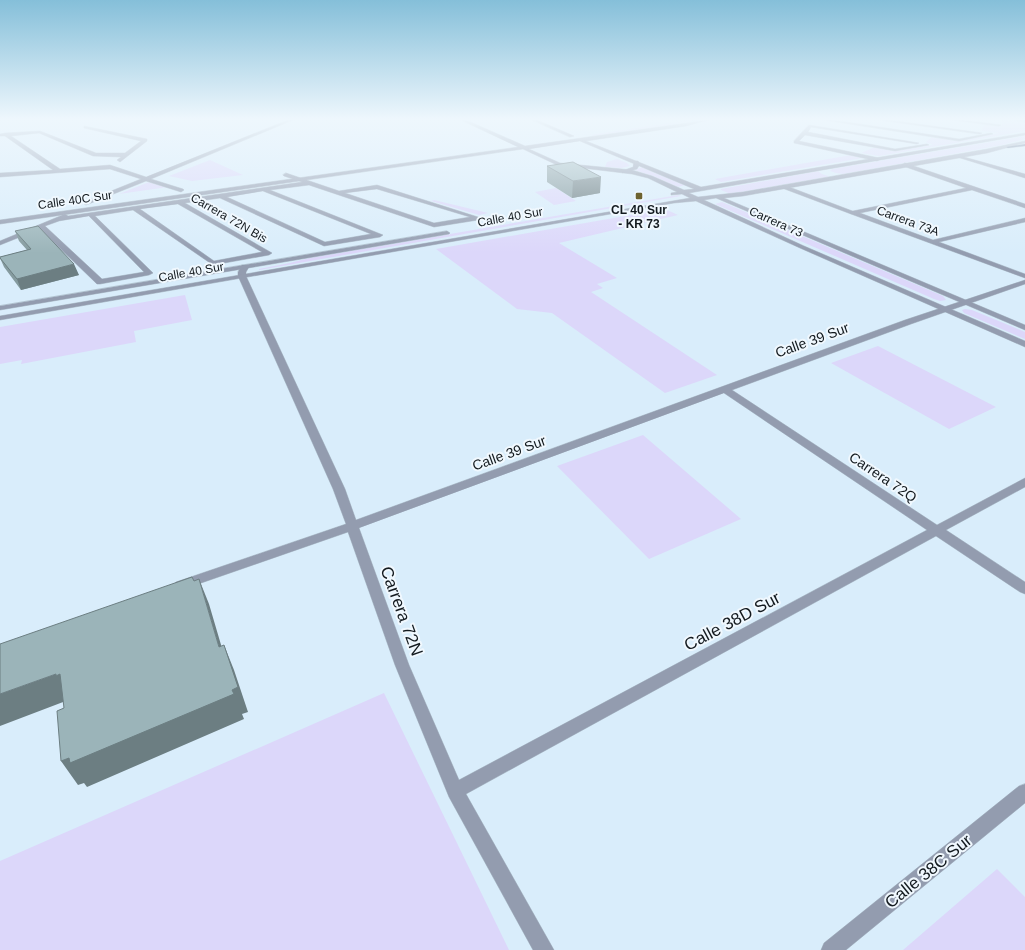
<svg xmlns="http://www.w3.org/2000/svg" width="1025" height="950" font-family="Helvetica,sans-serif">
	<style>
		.green { fill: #dcd7fa }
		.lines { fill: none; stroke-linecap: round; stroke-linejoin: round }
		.pedestrian-casing { stroke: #b5c7d3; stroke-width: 1 }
		.minor-casing { stroke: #b5c7d3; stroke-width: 1 }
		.tertiary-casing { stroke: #b5c7d3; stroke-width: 1 }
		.primary-casing { stroke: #b5c7d3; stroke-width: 1 }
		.pedestrian { fill: #939caf; fill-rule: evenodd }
		.minor { fill: #939caf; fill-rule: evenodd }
		.tertiary { fill: #939caf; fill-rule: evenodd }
		.primary { fill: #4d5d7d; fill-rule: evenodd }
		.wall { fill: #859b9f }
		.shaded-wall { fill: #6c7e82 }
		.building { fill: #9bb4b9; stroke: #6c7e82 }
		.poi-dot { fill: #6d6330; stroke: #f0f8fe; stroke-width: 1.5 }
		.labels { text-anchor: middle; stroke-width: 4; stroke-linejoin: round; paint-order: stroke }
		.far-street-label { font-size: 12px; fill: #131a1f; stroke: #f0f8fe }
		.far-poi-label { font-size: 12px; font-weight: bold; fill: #131a1f; stroke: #f0f8fe }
		.street-label { font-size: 14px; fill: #131a1f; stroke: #f0f8fe }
		.near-street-label { font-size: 17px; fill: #131a1f; stroke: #f0f8fe }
	</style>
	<rect width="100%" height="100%" fill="#d9edfb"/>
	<path class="green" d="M689,120H697L666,126L594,136L591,135Z
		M1002,120L1025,122V131L879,156L861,153L875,147L895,151L933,145L926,142L932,137L959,141L999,133L982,131L984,124L1002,126Z
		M1025,136V139L1002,145L844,174L836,173L830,171L832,169Z
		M851,155L863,158L721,182L715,179Z
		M617,159L627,163L630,166L621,168L605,167L607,162Z
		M210,160L243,175L192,181L169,176Z
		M642,167L686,185L677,187L635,170Z
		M818,171L822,174L831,177L731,194L721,190V189Z
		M149,182L168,187L119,194Z
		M556,188L576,201L554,205L535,192Z
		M678,195L681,196L259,270V269L290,263L309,258Z
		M434,200L488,213L479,215L431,201Z
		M722,202L943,296L946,300L940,301L934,299L715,204Z
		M665,209L678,215L559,243L617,278L597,284L603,288L591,292L717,375L665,393L552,313L517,309L436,249Z
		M185,295L192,320L134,331L136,342L21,364L22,360L0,364V327Z
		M965,309L972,310L1025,332V339L964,313L962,310Z
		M878,346L996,407L949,429L831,363Z
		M643,435L741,519L649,559L557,466Z
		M384,693L509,950H0V861Z
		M997,869L1025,897V950H903Z"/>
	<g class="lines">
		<g class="pedestrian-casing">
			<path id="pedestrian" d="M957,155L1025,174V178L957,157Z
				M784,185L855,212L856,213L851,214L782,188V186Z"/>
		</g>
		<g class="minor-casing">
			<path id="minor" d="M288,120H293L151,179L183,189L184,190L181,192L146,181L86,205L84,204V202L141,179L110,169L0,177V173L53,170L5,136H0V134L5,133L40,131L96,153H125L141,141L84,128V126L147,139V141L120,162L117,160L121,157L93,156L39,133L11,136L60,169L110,165L146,177Z
				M532,120H537L574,136L570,137Z
				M824,120H833L959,139L991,133L993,134L959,141Z
				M879,120H889L982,133L980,134Z
				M952,120H963L1001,125L999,126Z
				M1013,120H1025V122Z
				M809,125L919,143L917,144L811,127L808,132L895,149L927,144L929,145L895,151L805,135L799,141L879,158V160L877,161L794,143V141Z
				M634,161H638L640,164L637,169L622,173V171L633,167Z
				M905,163L1025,204V208L972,190L860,213L933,240L1025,218V222L939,242L1025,274V278L851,214L850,213L853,211L966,188L903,166L902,165Z
				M286,173L339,191L377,185L481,218L478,220L434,227L309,185L270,190L383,235L380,237L324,246L220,198L185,203L272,253L269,255L213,265L133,210L95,216L153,273L149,275L100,284H97L40,229L0,245V241L65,214L68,216L302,182L284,176L283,175ZM377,189L470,217L434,223L345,193ZM263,191L371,234L325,242L227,197ZM178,204L262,252L214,261L140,209ZM89,216L144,272L102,279L45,226L59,221Z
				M242,265H248L249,267L246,272V276L345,489L356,520L905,320L1025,280V284L911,324L732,390L937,525L1025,478V487L946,530L1025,582V594L1020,592L936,536L466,794L554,950H533L449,797L395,665L348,532L181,590L176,588L174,585L176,582L346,524L333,489L238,276V272ZM724,393L927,530L459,780L409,665L359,528Z
				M1025,784V803L846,950H821L824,943L1019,786Z"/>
		</g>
		<g class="tertiary-casing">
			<path id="tertiary" d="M461,120H466L525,146L708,120L686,126L586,141L701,187L1025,133V135L689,193L698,197L743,192L987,149L1025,141V143L987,153L743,196L724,198L1025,325V330L716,198L704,200L804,246L1025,341V347L800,248L696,201L674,203L0,320V316L690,198L682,194L671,195V193L677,192L648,178L632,174L557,165L523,149L0,224V220L518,147ZM580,141L694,189L684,190L652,176L632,170L560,163L529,149Z
				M447,231L450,233L449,234L0,310V306Z"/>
		</g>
		<g class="primary-casing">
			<path id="primary" d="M1025,144V146L1008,148L1006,147Z"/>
		</g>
		<use href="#pedestrian" class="pedestrian"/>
		<use href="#minor" class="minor"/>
		<use href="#tertiary" class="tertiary"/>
		<use href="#primary" class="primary"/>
	</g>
	<path class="wall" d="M547,166L600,193L572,198L547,182Z
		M15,231L79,275L21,290L4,267L0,258V257L27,250L19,241Z"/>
	<path class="shaded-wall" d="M601,177L600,193L572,198L573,181Z
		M74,264L79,275L21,290L17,279Z
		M199,579L209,604L229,672L219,647Z
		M224,645L234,670L248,712L242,714L244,719L87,787L84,783L78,785L61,761L232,690Z
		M56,674H60L71,699L0,726V694Z"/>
	<path class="building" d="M573,162L601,177L573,181L547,166Z
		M38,226L74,264L17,279L0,258V257L31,249L15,231Z
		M192,577L194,581L199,579L219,647L224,645L238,687L232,690L234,694L70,763L69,758L61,761L57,711L64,708L60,674L56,676V674L0,694V644Z"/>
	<linearGradient id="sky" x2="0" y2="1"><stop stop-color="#85bfd9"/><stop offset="0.47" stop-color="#eef7fd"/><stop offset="1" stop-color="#eef7fd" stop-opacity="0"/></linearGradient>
	<rect width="1025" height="253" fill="url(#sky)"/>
	<rect class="poi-dot" x="635" y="192" width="8" height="8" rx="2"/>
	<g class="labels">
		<g class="far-street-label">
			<text transform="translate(75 200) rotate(-8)" y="4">Calle 40C Sur</text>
			<text transform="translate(510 217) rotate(-10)" y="4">Calle 40 Sur</text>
			<text transform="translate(229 218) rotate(30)" y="4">Carrera 72N Bis</text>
			<text transform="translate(908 221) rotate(20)" y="4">Carrera 73A</text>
			<text transform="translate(776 222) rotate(24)" y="4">Carrera 73</text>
			<text transform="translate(191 272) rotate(-10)" y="4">Calle 40 Sur</text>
		</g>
		<g class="far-poi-label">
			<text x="639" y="214">CL 40 Sur<tspan x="639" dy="14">- KR 73</tspan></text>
		</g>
		<g class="street-label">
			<text transform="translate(812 340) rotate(-20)" y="5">Calle 39 Sur</text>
			<text transform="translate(509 453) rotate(-20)" y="5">Calle 39 Sur</text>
			<text transform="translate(883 477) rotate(34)" y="5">Carrera 72Q</text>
		</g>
		<g class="near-street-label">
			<text transform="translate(402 611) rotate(70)" y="6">Carrera 72N</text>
			<text transform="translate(732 621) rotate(-28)" y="6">Calle 38D Sur</text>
			<text transform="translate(928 871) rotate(-39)" y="6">Calle 38C Sur</text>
		</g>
	</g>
</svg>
